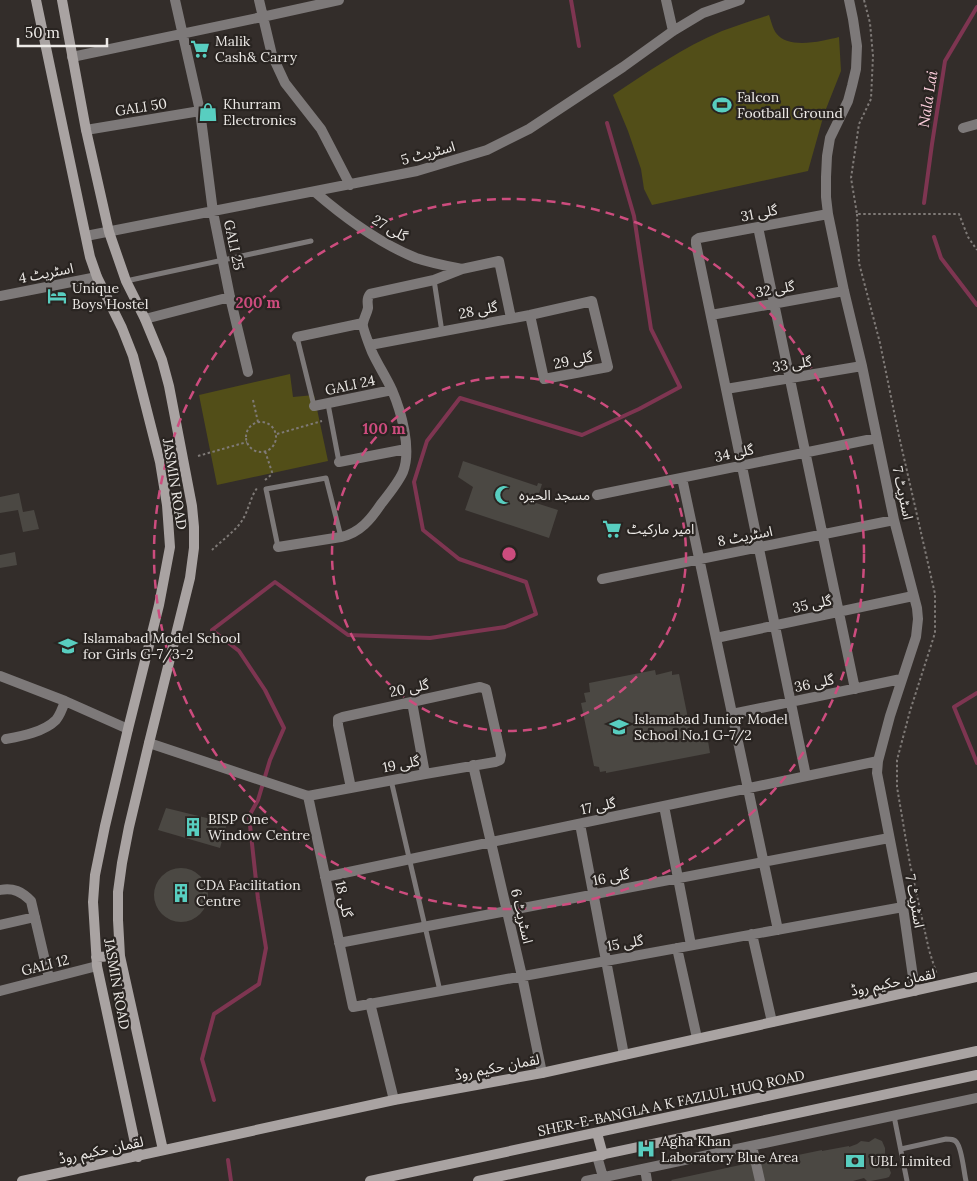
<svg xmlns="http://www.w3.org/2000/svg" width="977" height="1181" font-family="Lora,'Noto Sans Arabic',serif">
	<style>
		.green { fill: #524e18 }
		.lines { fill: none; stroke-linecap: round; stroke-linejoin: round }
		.stream { stroke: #7e3551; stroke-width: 4 }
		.building { fill: #4b4843 }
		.path { stroke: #7f7a77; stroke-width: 2; stroke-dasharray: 2.5 2.5; stroke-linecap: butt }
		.lane { stroke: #7d7979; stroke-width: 5 }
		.street { stroke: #7d7979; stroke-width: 10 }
		.secondary { stroke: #a9a3a2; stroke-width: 10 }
		.ring { fill: none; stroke: #cd4c7e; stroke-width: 2.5; stroke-dasharray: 9 6 }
		.labels { text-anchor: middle; stroke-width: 4.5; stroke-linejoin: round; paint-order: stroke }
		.poi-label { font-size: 14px; fill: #edeae7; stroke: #292421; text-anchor: start }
		.street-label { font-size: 14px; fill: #edeae7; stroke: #292421 }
		.water-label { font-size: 15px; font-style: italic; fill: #ffd1df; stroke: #292421 }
		.centre { fill: #cd4c7e; stroke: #292421; stroke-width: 2.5 }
		.ring-label { font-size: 15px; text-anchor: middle; font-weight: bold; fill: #cd4c7e; stroke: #292421; stroke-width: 4.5; stroke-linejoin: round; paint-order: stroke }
	</style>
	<rect width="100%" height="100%" fill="#332d2a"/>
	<path class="green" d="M769,15C771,21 773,29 776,33C788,50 823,41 839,37L841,71L824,114L808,171L652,205L644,189L641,169L628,131L613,95C648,72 683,47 722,31C738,25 754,20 769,15Z
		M290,374L293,397L314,395L328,461L217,485L199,395Z"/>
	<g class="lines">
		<path class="stream" d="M571,0L579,46
			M924,203L932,144L945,61L977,7
			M934,237L941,258L977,305
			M977,693L954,707L977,763
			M214,1100L202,1059L214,1014L259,984L266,948L258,899L249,816L258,800L270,760L284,728L265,690L239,651L212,630L275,582L348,635L430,638L505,627L536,614L526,582L459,559L423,530L414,482L427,441L460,398L582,435L639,409L680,387L651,329L634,216L607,123
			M228,1160L231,1181"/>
	</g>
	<path class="building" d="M463,461L537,486L538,483L542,484L536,503L558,510L549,538L465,510L473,487L458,477Z
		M19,493L23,512L34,510L39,529L23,532L18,510L0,513V497Z
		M15,552L17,565L0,568V555Z
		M655,670L656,675L672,671V675L679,674L692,738L707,735L710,753L606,773V771L600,772L599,767L594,766L581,703L586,702L584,693L590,692L589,683Z
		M166,808L227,823L220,848L158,830Z
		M154 895a27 27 0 1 1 54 0a27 27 0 1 1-54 0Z
		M875,1138L882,1141L885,1148V1157L891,1173L889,1177L886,1178L871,1181H867L864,1178L853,1181H763L759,1163L822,1150V1151L849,1146V1147L857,1144L861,1141L869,1142Z
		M754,1162L758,1181H672L671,1180Z"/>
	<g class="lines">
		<path class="path" d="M864,0L870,23L873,56L871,99L859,124L851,178L857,214H959L968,237L977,250
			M857,214L859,263L880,343L899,436L935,594V633L910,711L897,760V787L910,864L929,950L937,975
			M253,400L258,422
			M246 437a15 15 0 1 1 30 0a15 15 0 1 1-30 0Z
			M277,434L322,421
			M198,456L247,442
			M265,480L271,475L272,472L265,451
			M212,550C221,541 237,530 243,519C249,509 251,495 258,487"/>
		<path class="lane" d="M434,280L442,332
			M126,281L311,241
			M297,337L314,406
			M328,404L339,462
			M278,547L266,489L326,478L341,537
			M391,780L440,991
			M894,1116L907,1181
			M901,1149L946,1139C950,1139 955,1139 957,1143C962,1149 964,1173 966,1181"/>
		<path class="street" d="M175,0L200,111L213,212L230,297L248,372
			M259,0L272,55L285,83L321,129L350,185
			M666,0L673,31
			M849,0L853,19L857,46L856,69L852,86L848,101L830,138L827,156L826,177V197L828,214L844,291L862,366L894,520L917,608L918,619L916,637L890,716L878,761L877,773L903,907L915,991
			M72,57L262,17L339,0
			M963,128L977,124
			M86,130L200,111
			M315,192C345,218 379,243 416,258C431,263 447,266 462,269
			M758,227L855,689
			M86,236L417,171L487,150L529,129L623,67L673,31L703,13L740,0
			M0,296L97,277
			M711,315L844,291
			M145,319L230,297
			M297,337L363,323
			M370,345L530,315L592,301L608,367L544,379L530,315
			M726,389L862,366
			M314,406L392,390
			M339,462L406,449
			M682,478L778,930
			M597,495L877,438
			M278,547L341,537C360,533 371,519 381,504C389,494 398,483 403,472C412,449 401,411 392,390C386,377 378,365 372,352C370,347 362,327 363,323C364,318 367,313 368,308C368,302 366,299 370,294L434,280L462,269L499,261L511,318
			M602,579L894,520
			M716,638L913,596
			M0,676L65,701L128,729
			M412,702L425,774
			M732,714L901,679
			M6,739C22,736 44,732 56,720C60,715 63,707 65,701
			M149,743L308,796L425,774L495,762L500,760L501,755L486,689L480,687L343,717L338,719V725L351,788
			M473,765L522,976L542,1073
			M806,776L696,244V240L699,238L828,214
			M308,796L353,1007L903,907
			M664,806L691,945
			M580,824L624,1055
			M325,877L878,761
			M0,890C13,887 22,892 31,901L49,978
			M0,925L35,917
			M752,934L772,1022
			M339,943L889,838
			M677,948L697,1038
			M0,991L97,966
			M370,1003L394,1100
			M752,1146L760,1181
			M597,1156L603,1177
			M645,1169L647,1181
			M586,1181L977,1098"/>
		<path class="secondary" d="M36,0L90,257L97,277L122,328L133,356L160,462L167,505L170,547L159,605L128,729L105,826L95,875L93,902L97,966L138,1157
			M62,0L86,130L109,232L126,281L145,319L162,360L169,386L192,506L194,527V548L190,578L149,743L129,827L122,863L118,892V920L120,956L163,1150
			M96,957L120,956
			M597,1133L603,1155
			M22,1181L394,1100L542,1073L977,977
			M370,1181L977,1051
			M478,1181L977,1075"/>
	</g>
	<g class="ring">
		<circle cx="509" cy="554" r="177"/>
		<circle cx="509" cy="554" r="355"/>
	</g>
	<defs>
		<g id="supermarket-bare" transform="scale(1.5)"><path d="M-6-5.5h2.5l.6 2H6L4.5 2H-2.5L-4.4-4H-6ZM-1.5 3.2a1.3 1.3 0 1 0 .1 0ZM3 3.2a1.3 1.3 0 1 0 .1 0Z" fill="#58cec0" stroke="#292421" stroke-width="2.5" paint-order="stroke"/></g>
		<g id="stadium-bare" transform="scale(1.5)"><path d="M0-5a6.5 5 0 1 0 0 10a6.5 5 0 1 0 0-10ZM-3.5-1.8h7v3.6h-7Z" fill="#58cec0" stroke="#292421" stroke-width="2.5" paint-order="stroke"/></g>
		<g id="shop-bare" transform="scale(1.5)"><path d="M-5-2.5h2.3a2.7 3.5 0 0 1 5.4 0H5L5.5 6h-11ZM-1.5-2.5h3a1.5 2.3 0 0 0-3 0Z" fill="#58cec0" stroke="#292421" stroke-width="2.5" paint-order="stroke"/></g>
		<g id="hotel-bare" transform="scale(1.5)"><path d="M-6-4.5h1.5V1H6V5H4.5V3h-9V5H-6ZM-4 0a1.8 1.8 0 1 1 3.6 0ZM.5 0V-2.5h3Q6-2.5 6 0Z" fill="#58cec0" stroke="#292421" stroke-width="2.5" paint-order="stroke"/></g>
		<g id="mosque-bare" transform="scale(1.5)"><path d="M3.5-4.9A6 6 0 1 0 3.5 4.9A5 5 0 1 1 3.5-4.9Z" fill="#58cec0" stroke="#292421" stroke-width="2.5" paint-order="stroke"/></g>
		<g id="school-bare" transform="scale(1.5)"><path d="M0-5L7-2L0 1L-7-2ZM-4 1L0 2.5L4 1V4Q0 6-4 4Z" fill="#58cec0" stroke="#292421" stroke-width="2.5" paint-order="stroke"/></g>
		<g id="building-bare" transform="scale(1.5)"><path d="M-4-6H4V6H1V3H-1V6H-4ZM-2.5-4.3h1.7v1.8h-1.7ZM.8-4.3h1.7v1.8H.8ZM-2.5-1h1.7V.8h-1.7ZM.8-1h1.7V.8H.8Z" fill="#58cec0" stroke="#292421" stroke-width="2.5" paint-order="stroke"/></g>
		<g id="hospital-bare" transform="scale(1.5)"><path d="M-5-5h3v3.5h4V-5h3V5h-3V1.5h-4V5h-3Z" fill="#58cec0" stroke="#292421" stroke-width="2.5" paint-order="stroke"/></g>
		<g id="bank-bare" transform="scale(1.5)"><path d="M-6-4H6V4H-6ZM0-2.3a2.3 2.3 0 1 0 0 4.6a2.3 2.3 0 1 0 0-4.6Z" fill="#58cec0" stroke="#292421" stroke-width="2.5" paint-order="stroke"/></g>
	</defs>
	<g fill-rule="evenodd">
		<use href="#supermarket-bare" x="200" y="49"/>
		<use href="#stadium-bare" x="722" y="105"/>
		<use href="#shop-bare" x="208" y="112"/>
		<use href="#hotel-bare" x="57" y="296"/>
		<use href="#mosque-bare" x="504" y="495"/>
		<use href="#supermarket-bare" x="612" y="529"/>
		<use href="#school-bare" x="68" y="646"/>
		<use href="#school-bare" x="619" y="727"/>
		<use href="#building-bare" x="193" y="827"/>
		<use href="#building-bare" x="181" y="893"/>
		<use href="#hospital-bare" x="646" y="1149"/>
		<use href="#bank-bare" x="855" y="1161"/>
	</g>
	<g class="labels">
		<g class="poi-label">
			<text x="215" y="46">Malik<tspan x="215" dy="16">Cash&amp; Carry</tspan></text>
			<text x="737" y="102">Falcon<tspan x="737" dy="16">Football Ground</tspan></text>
			<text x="223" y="109">Khurram<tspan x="223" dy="16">Electronics</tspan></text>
			<text x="72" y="293">Unique<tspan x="72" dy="16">Boys Hostel</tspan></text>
			<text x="519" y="500">مسجد الحیرہ</text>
			<text x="627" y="534">امیر مارکیٹ</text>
			<text x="83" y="643">Islamabad Model School<tspan x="83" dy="16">for Girls G-7/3-2</tspan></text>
			<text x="634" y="724">Islamabad Junior Model<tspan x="634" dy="16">School No.1 G-7/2</tspan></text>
			<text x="208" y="824">BISP One<tspan x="208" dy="16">Window Centre</tspan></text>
			<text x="196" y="890">CDA Facilitation<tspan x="196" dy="16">Centre</tspan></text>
			<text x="661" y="1146">Agha Khan<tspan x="661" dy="16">Laboratory Blue Area</tspan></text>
			<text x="870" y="1166">UBL Limited</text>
		</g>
		<g class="street-label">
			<text transform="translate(141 107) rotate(-9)" y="5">GALI 50</text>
			<text transform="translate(428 153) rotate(-15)" y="5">اسٹریٹ 5</text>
			<text transform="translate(759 213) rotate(-11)" y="5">گلی 31</text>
			<text transform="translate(390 228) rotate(30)" y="5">گلی 27</text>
			<text transform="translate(234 245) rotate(78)" y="5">GALI 25</text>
			<text transform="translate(46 273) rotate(-11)" y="5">اسٹریٹ 4</text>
			<text transform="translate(775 289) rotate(-10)" y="5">گلی 32</text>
			<text transform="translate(478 310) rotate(-11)" y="5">گلی 28</text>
			<text transform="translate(573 360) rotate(-11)" y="5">گلی 29</text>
			<text transform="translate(792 364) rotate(-9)" y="5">گلی 33</text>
			<text transform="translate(350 385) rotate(-12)" y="5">GALI 24</text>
			<text transform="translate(734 453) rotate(-12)" y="5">گلی 34</text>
			<text transform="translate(175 484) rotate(81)" y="5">JASMIN ROAD</text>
			<text transform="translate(903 493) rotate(78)" y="5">اسٹریٹ 7</text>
			<text transform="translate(745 536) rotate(-11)" y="5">اسٹریٹ 8</text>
			<text transform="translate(812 604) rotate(-12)" y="5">گلی 35</text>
			<text transform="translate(814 683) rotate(-12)" y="5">گلی 36</text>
			<text transform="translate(409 688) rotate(-12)" y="5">گلی 20</text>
			<text transform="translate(401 764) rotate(-11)" y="5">گلی 19</text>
			<text transform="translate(598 806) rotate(-12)" y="5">گلی 17</text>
			<text transform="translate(611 877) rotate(-11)" y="5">گلی 16</text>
			<text transform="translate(344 899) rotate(78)" y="5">گلی 18</text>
			<text transform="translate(915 901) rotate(80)" y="5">اسٹریٹ 7</text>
			<text transform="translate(522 916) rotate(77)" y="5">اسٹریٹ 6</text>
			<text transform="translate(625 943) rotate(-10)" y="5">گلی 15</text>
			<text transform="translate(45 965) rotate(-14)" y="5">GALI 12</text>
			<text transform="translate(893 982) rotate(-12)" y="5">لقمان حکیم روڈ</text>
			<text transform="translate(117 984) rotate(80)" y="5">JASMIN ROAD</text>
			<text transform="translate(497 1067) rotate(-11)" y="5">لقمان حکیم روڈ</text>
			<text transform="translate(671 1103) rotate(-12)" y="5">SHER-E-BANGLA A K FAZLUL HUQ ROAD</text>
			<text transform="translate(101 1150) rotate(-12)" y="5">لقمان حکیم روڈ</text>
		</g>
		<g class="water-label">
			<text transform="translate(928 99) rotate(-81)" y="5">Nala Lai</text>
		</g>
	</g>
	<circle cx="509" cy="554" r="8" class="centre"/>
	<g class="ring-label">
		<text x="258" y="308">200 m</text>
		<text x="384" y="434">100 m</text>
	</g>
	<path d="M18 38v8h89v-8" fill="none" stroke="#edeae7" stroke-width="2.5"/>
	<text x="25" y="38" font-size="15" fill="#edeae7" stroke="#292421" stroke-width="4" paint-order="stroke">50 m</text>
</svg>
